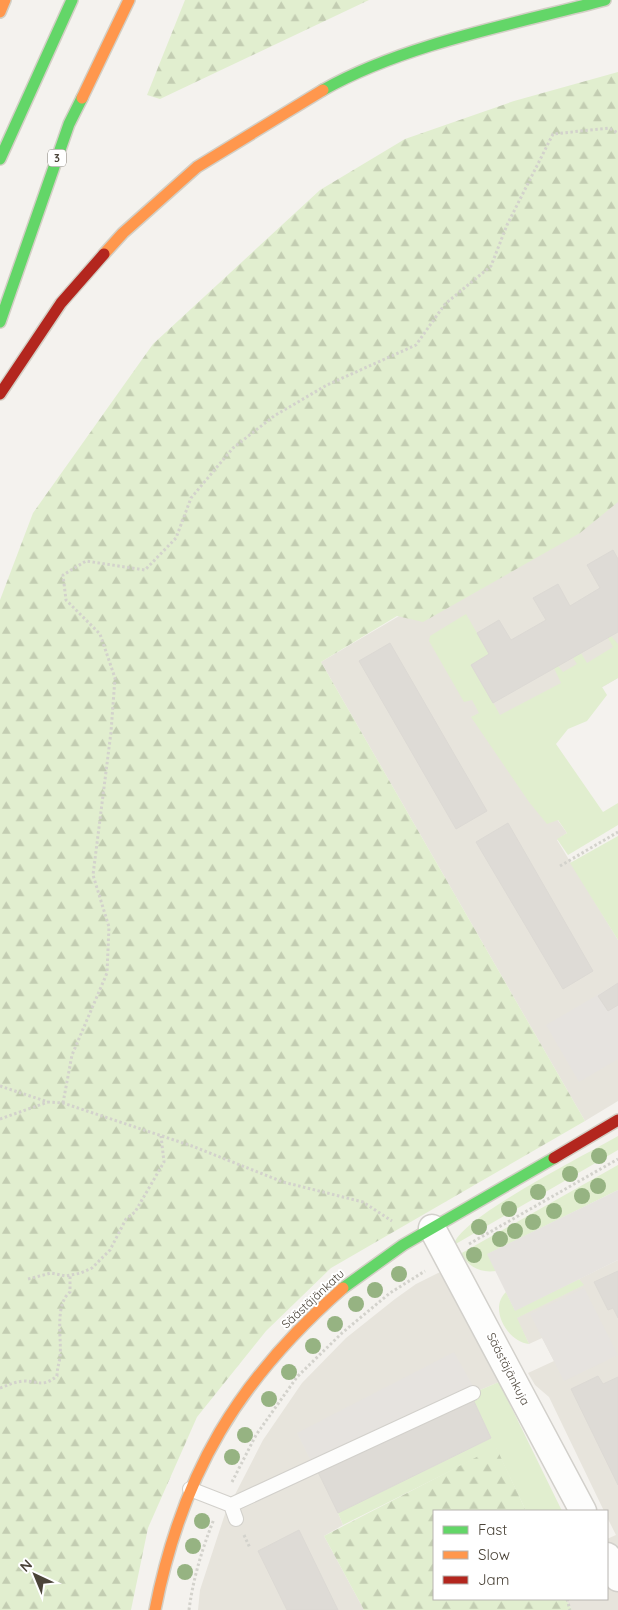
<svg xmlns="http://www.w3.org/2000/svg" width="618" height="1610" font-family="Quicksand,sans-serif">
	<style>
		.residential { fill: #e7e4dc }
		.green { fill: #e1eecf }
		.forest { fill: url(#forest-firs) }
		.parking { fill: #e6e3df }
		.building { fill: #dedbd6; stroke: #dcd9d4 }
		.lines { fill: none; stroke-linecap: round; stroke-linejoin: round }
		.lane-casing { stroke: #d2d0cb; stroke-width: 16 }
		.street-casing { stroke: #d2d0cb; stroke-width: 29 }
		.fast-casing { stroke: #d3cfc5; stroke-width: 14 }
		.slow-casing { stroke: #d3cfc5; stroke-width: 14 }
		.jam-casing { stroke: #d3cfc5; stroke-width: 14 }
		.path { stroke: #d3d2cc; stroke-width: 3; stroke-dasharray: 2.5 2.5; stroke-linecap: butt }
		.lane { stroke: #fdfdfc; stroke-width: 14 }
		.street { stroke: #fdfdfc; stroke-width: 26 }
		.fast { stroke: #63d668; stroke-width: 11 }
		.slow { stroke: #ff974d; stroke-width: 11 }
		.jam { stroke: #b3261e; stroke-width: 11 }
		.tree { fill: #96b382 }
		.labels { text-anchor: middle; stroke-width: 4; stroke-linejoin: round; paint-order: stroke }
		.shield { fill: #fff; stroke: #817c74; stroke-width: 1 }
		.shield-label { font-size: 11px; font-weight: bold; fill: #4b4439 }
		.street-label { font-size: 12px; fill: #4b4439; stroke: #fff }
	</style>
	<defs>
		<pattern id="forest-firs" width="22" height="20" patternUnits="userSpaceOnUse" patternTransform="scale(1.25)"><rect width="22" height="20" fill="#e1eecf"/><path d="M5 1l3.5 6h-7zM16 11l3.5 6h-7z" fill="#c3cdb2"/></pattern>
	</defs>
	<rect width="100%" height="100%" fill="#f4f2ee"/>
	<path class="residential" d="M618,487V678L543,722L479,713L567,833L557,840L618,940V1101L585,1121L321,662Z
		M618,1260V1610H572L566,1599H607V1539L616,1535L607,1517V1511H604L549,1397L535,1385L528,1373L554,1361L542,1338L529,1344L516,1318L583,1285L579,1279Z
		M444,1272L499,1382L473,1393L338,1513L343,1525L324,1536L364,1610H198L200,1590L225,1514L263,1440L302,1383L346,1338L395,1299L416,1284L438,1273Z"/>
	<path class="green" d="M466,614L489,654L472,665L500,715L561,683L554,668L558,666L563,672L577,664L573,658L581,653L587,663L613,647L608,638L611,636L618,644V678L602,687L607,695L587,721L568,729L556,744L603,812L618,803V825L568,855L557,839L567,833L558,820L547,824L529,802L471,717L479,713L472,700L464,702L429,641L430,636Z
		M618,836V940L570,863Z
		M618,1136V1150L454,1245C457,1219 591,1152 618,1136Z
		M618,1165V1190L488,1254L496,1271C479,1273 470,1267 460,1254Z
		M579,1279L584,1285L517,1318L529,1344C508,1342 488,1309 506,1292L515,1310Z
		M499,1382L562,1511H526L496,1448L343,1525L338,1513L491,1438L472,1397L473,1393Z"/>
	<path class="forest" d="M185,0H369L160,99L147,95Z
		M618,72V502L580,533L423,622L397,616L321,662L585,1121L331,1268L266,1331L197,1417L148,1528L131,1610H0V600L33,513L153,344L320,190L405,139L514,101Z
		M496,1447L526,1511H434V1599H566L572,1610H364L324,1536Z"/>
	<path class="parking" d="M618,983V1059L579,1082L546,1025Z
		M618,1190V1260L515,1311L487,1254Z
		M584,1288L618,1355L564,1381L530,1314Z
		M454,1352L474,1388L314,1467L297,1433Z"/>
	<path class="building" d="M613,550L618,559V632L493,703L471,665L489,654L477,633L499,620L511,640L546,620L533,598L558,584L570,606L600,588L587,565Z
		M390,643L487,811L456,829L359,661Z
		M508,823L593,971L563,989L476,842Z
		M618,983V1005L608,1011L598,996Z
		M618,1271V1318L613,1308L608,1310L594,1282Z
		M598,1376L603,1384L618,1377V1485L571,1389Z
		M472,1397L491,1438L338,1513L318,1472Z
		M299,1530L338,1610H287L258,1551Z"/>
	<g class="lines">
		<g class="lane-casing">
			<path id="lane" d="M190,1489L231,1505L473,1393
				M231,1505L236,1519"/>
		</g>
		<g class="street-casing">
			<path id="street" d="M432,1228L583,1511
				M607,1556L618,1578"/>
		</g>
		<g class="fast-casing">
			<path id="fast" d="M323,90C404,44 514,24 605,0
				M0,159L72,0
				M0,322L69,124L82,98
				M343,1288L403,1245L554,1158"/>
		</g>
		<g class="slow-casing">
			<path id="slow" d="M0,12L5,0
				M82,98L129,0
				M104,254L123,233L197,167L323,90
				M155,1610C182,1473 238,1380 343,1288"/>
		</g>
		<g class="jam-casing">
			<path id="jam" d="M0,394L61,303L104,254
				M554,1158L618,1120"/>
		</g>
		<path class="path" d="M560,866L618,832
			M0,1086L48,1102L63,1103L192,1146L283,1182L363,1202L392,1221
			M63,1103L72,1055L107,973L109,927L93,875L111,732L115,678L100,634L66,600L63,575L86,561L145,570L176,538L191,498L233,448L274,416L327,385L416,345L445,304L491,266L507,225L553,134L609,128L618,133
			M0,1119L48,1102
			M469,1244L618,1159
			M28,1279L51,1273L66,1276L81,1273L92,1268L110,1250L126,1219L135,1212L164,1162L161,1136
			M0,1388C8,1385 15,1382 23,1381C39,1381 42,1388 57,1376C57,1369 59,1364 60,1357C62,1339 54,1305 70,1292V1275
			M232,1482L256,1435L297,1377L342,1333L390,1293L425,1271
			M244,1535L250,1548
			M567,1599L570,1610
			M189,1610C193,1579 202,1549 214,1519"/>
		<use href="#lane" class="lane"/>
		<use href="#street" class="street"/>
		<use href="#fast" class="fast"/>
		<use href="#slow" class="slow"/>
		<use href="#jam" class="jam"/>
	</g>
	<g class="tree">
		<circle cx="599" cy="1156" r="8"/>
		<circle cx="570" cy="1174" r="8"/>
		<circle cx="598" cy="1186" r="8"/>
		<circle cx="538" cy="1192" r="8"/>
		<circle cx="582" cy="1196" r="8"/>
		<circle cx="509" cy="1209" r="8"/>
		<circle cx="554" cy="1211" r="8"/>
		<circle cx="533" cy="1222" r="8"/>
		<circle cx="479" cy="1227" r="8"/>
		<circle cx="515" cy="1231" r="8"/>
		<circle cx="500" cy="1239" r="8"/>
		<circle cx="474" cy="1255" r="8"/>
		<circle cx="399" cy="1274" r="8"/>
		<circle cx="375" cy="1290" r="8"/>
		<circle cx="356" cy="1304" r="8"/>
		<circle cx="335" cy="1324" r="8"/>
		<circle cx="313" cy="1346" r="8"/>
		<circle cx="289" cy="1372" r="8"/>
		<circle cx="269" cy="1399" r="8"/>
		<circle cx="245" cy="1435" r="8"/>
		<circle cx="232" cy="1457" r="8"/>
		<circle cx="202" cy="1521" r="8"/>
		<circle cx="193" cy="1546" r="8"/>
		<circle cx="185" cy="1572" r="8"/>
	</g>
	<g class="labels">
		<rect class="shield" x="48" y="149.5" width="18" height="17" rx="4"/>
		<g class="shield-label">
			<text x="57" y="162">3</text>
		</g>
		<g class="street-label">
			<text transform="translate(313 1299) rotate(-43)" y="4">Säästäjänkatu</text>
			<text transform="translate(508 1369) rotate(63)" y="4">Säästäjänkuja</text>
		</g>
	</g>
	<rect x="433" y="1510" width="175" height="90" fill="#ffffff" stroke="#b7b4b0"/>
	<rect x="443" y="1526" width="25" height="8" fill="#63d668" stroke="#b7b4b0"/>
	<text x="478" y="1535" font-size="15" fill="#4b4439">Fast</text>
	<rect x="443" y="1551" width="25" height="8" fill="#ff974d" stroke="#b7b4b0"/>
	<text x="478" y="1560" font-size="15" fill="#4b4439">Slow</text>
	<rect x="443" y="1576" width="25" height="8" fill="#b3261e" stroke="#b7b4b0"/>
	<text x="478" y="1585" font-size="15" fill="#4b4439">Jam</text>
	<g transform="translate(35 1575) rotate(316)" stroke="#ffffff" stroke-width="4" paint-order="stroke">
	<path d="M0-4L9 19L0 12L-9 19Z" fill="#4b4439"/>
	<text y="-8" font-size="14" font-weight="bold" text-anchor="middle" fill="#4b4439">N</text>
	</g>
</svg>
